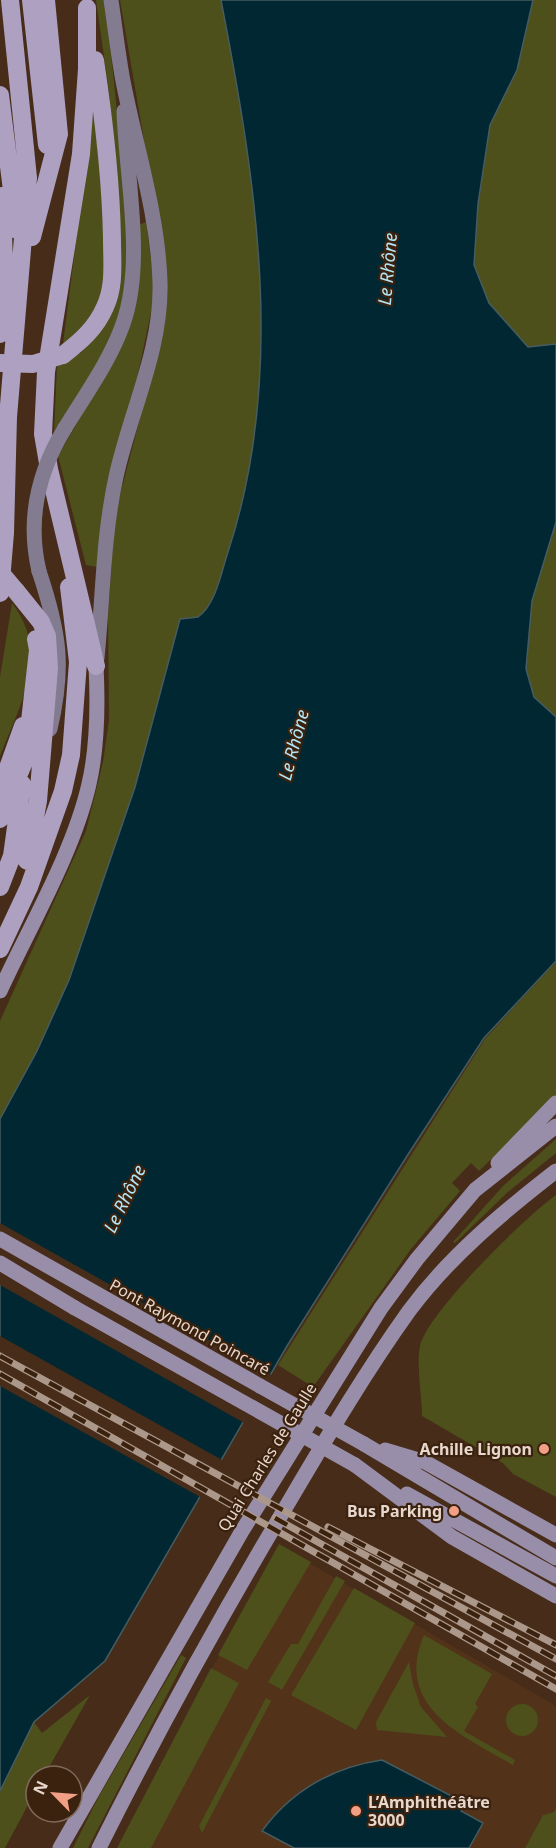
<svg xmlns="http://www.w3.org/2000/svg" width="556" height="1848" font-family="'Noto Sans',sans-serif">
	<style>
		.built { fill: #523219 }
		.green { fill: #4d501b }
		.water { fill: #012832; stroke: #465c60; stroke-width: 1.5 }
		.pier { fill: #462c19 }
		.lines { fill: none; stroke-linecap: round; stroke-linejoin: round }
		.secondary { stroke: #837b90; stroke-width: 15 }
		.primary { stroke: #998ea9; stroke-width: 15 }
		.highway { stroke: #ada0c0; stroke-width: 18 }
		.rail-casing { stroke: #ac988a; stroke-width: 7 }
		.rail { stroke: #3b220f; stroke-width: 4.5; stroke-dasharray: 14; stroke-linecap: butt }
		.secondary-bridge { stroke: #837b90; stroke-width: 15 }
		.primary-bridge { stroke: #998ea9; stroke-width: 15 }
		.highway-bridge { stroke: #ada0c0; stroke-width: 18 }
		.poi-dot { fill: #f39f85; stroke: #3b220f; stroke-width: 2 }
		.labels { text-anchor: middle; stroke-width: 4.5; stroke-linejoin: round; paint-order: stroke }
		.street-label { font-size: 16px; fill: #e8d7cc; stroke: #3b220f }
		.poi-label { font-size: 16px; font-weight: bold; fill: #e8d7cc; stroke: #3b220f; text-anchor: end }
		.water-label { font-size: 18px; font-style: italic; fill: #b2e6f7; stroke: #3b220f }
	</style>
	<rect width="100%" height="100%" fill="#462c19"/>
	<path class="built" d="M280,1546L556,1706V1808L554,1812L543,1815L525,1848H119L190,1708Z"/>
	<path class="green" d="M96,0H104C113,63 119,127 123,190C126,233 130,280 117,321C104,360 75,397 54,432L57,366L82,352L102,329L117,191L109,92Z
		M120,0H221C256,181 287,373 228,552C221,573 216,604 198,617L180,619L135,787L69,980L37,1051L0,1119V1021L86,831L103,762L109,720L108,616L115,514L143,407L165,263Z
		M533,0H556V344L528,348L489,303L474,265L478,204L490,125L517,70Z
		M93,107C99,155 116,263 96,306C89,322 76,332 63,344Z
		M146,222L153,274V303L97,567L86,565L58,456L120,349L139,225Z
		M556,522V717L534,697L526,669L532,601Z
		M12,603C51,653 20,705 0,756V677Z
		M556,962V1096L479,1171L471,1163L452,1183L460,1191L411,1249L313,1387L278,1365L485,1039Z
		M556,1139V1153L508,1192L455,1243L453,1242L503,1186Z
		M556,1195V1497L513,1474L503,1463L422,1416C422,1396 416,1365 420,1346C427,1313 526,1216 556,1195Z
		M279,1544L311,1562L247,1670L218,1655Z
		M336,1576L345,1581L282,1690L268,1682L291,1644H298Z
		M354,1588L415,1623L356,1730L291,1695Z
		M424,1635L492,1674L475,1704L478,1707L464,1731L515,1760L513,1765C463,1736 393,1707 424,1635Z
		M181,1655L186,1658L88,1848H73L98,1798Z
		M409,1662L413,1684L421,1707L447,1737L377,1730L376,1722Z
		M211,1668L239,1683L151,1848H117Z
		M90,1695L44,1776H36V1790L5,1848H0V1791L34,1722L42,1733Z
		M266,1698L271,1701L202,1833L199,1826Z
		M506 1720a16 16 0 1 1 32 0a16 16 0 1 1-32 0Z
		M556,1808V1848H525L543,1815L554,1812Z"/>
	<path class="water" d="M221,0H533L517,70L490,125L478,204L474,265L489,303L528,347L556,344V522L532,601L526,669L534,697L556,717V961L484,1038L407,1156L287,1346L105,1661L34,1722L0,1791V1119L37,1051L69,980L135,787L180,619L198,617C216,604 221,573 228,552C287,373 256,181 221,0Z
		M382,1760L465,1803L461,1811L483,1823L469,1848H294L262,1831C291,1791 333,1767 382,1760Z"/>
	<path class="pier" d="M0,1223L273,1376L246,1424L0,1285Z
		M0,1336L224,1461L202,1498L0,1386Z"/>
	<g class="lines">
		<path class="secondary" d="M65,428C85,395 110,361 123,324C145,262 126,177 124,111
			M39,571C59,631 65,666 50,729
			M97,658C103,597 103,536 116,477C130,412 162,350 160,282C158,214 136,148 123,81C118,54 115,27 111,0"/>
		<path class="primary" d="M0,991C29,928 74,851 89,784C98,745 98,705 96,666
			M498,1163L556,1103
			M0,1239L260,1386
			M0,1263L75,1308
			M364,1444L556,1558
			M385,1450L425,1462L556,1535
			M355,1465L452,1537L556,1596
			M407,1494L556,1576
			M60,1848L242,1531L381,1308L417,1259L475,1190L556,1126
			M99,1848C155,1736 213,1630 277,1522C319,1451 361,1378 409,1311C449,1257 503,1212 556,1171"/>
		<path class="highway" d="M31,0L47,145
			M87,8V69L81,154L46,372L43,434L49,469L96,666
			M0,95L17,230
			M32,237L59,134L46,0
			M0,334L5,302L2,196
			M63,355C81,341 96,328 105,307C115,286 112,262 112,239C111,179 104,120 95,60
			M16,591L41,622L47,636L49,668L38,801L27,861
			M0,593L5,533L8,417L28,178L10,0
			M0,790L23,726
			M0,819L26,757L38,650L36,639
			M0,887L12,856L22,784
			M0,949L29,887L63,791L71,755L78,662L69,587"/>
		<g class="rail-casing">
			<path id="rail" d="M0,1356L556,1659
				M0,1374L556,1689
				M275,1518L556,1676
				M328,1527L556,1645"/>
		</g>
		<use href="#rail" class="rail"/>
		<path class="secondary-bridge" d="M39,571C27,520 38,472 65,428"/>
		<path class="primary-bridge" d="M75,1308L355,1465
			M260,1386L364,1444"/>
		<path class="highway-bridge" d="M0,363L33,364L63,355
			M0,572L16,591"/>
	</g>
	<g class="poi-dot">
		<circle cx="544" cy="1449" r="6"/>
		<circle cx="454" cy="1511" r="6"/>
		<circle cx="356" cy="1811" r="6"/>
	</g>
	<g class="labels">
		<g class="street-label">
			<text transform="translate(190 1327) rotate(29)" y="6">Pont Raymond Poincaré</text>
			<text transform="translate(267 1457) rotate(-58)" y="6">Quai Charles de Gaulle</text>
		</g>
		<g class="poi-label">
			<text x="532" y="1455">Achille Lignon</text>
			<text x="442" y="1517">Bus Parking</text>
			<text x="368" y="1808" text-anchor="start">L’Amphithéâtre<tspan x="368" dy="18">3000</tspan></text>
		</g>
		<g class="water-label">
			<text transform="translate(388 269) rotate(-85)" y="6">Le Rhône</text>
			<text transform="translate(294 745) rotate(-75)" y="6">Le Rhône</text>
			<text transform="translate(125 1199) rotate(-64)" y="6">Le Rhône</text>
		</g>
	</g>
	<g transform="translate(54 1794) rotate(295)"><circle r="28" fill="#3b220f" stroke="#806a5b" stroke-width="1.5"/>
	<path d="M0-4.5L10 22L0 15L-10 22Z" fill="#f39f85"/>
	<text y="-9" font-size="16" font-weight="bold" text-anchor="middle" fill="#e8d7cc">N</text>
	</g>
</svg>
